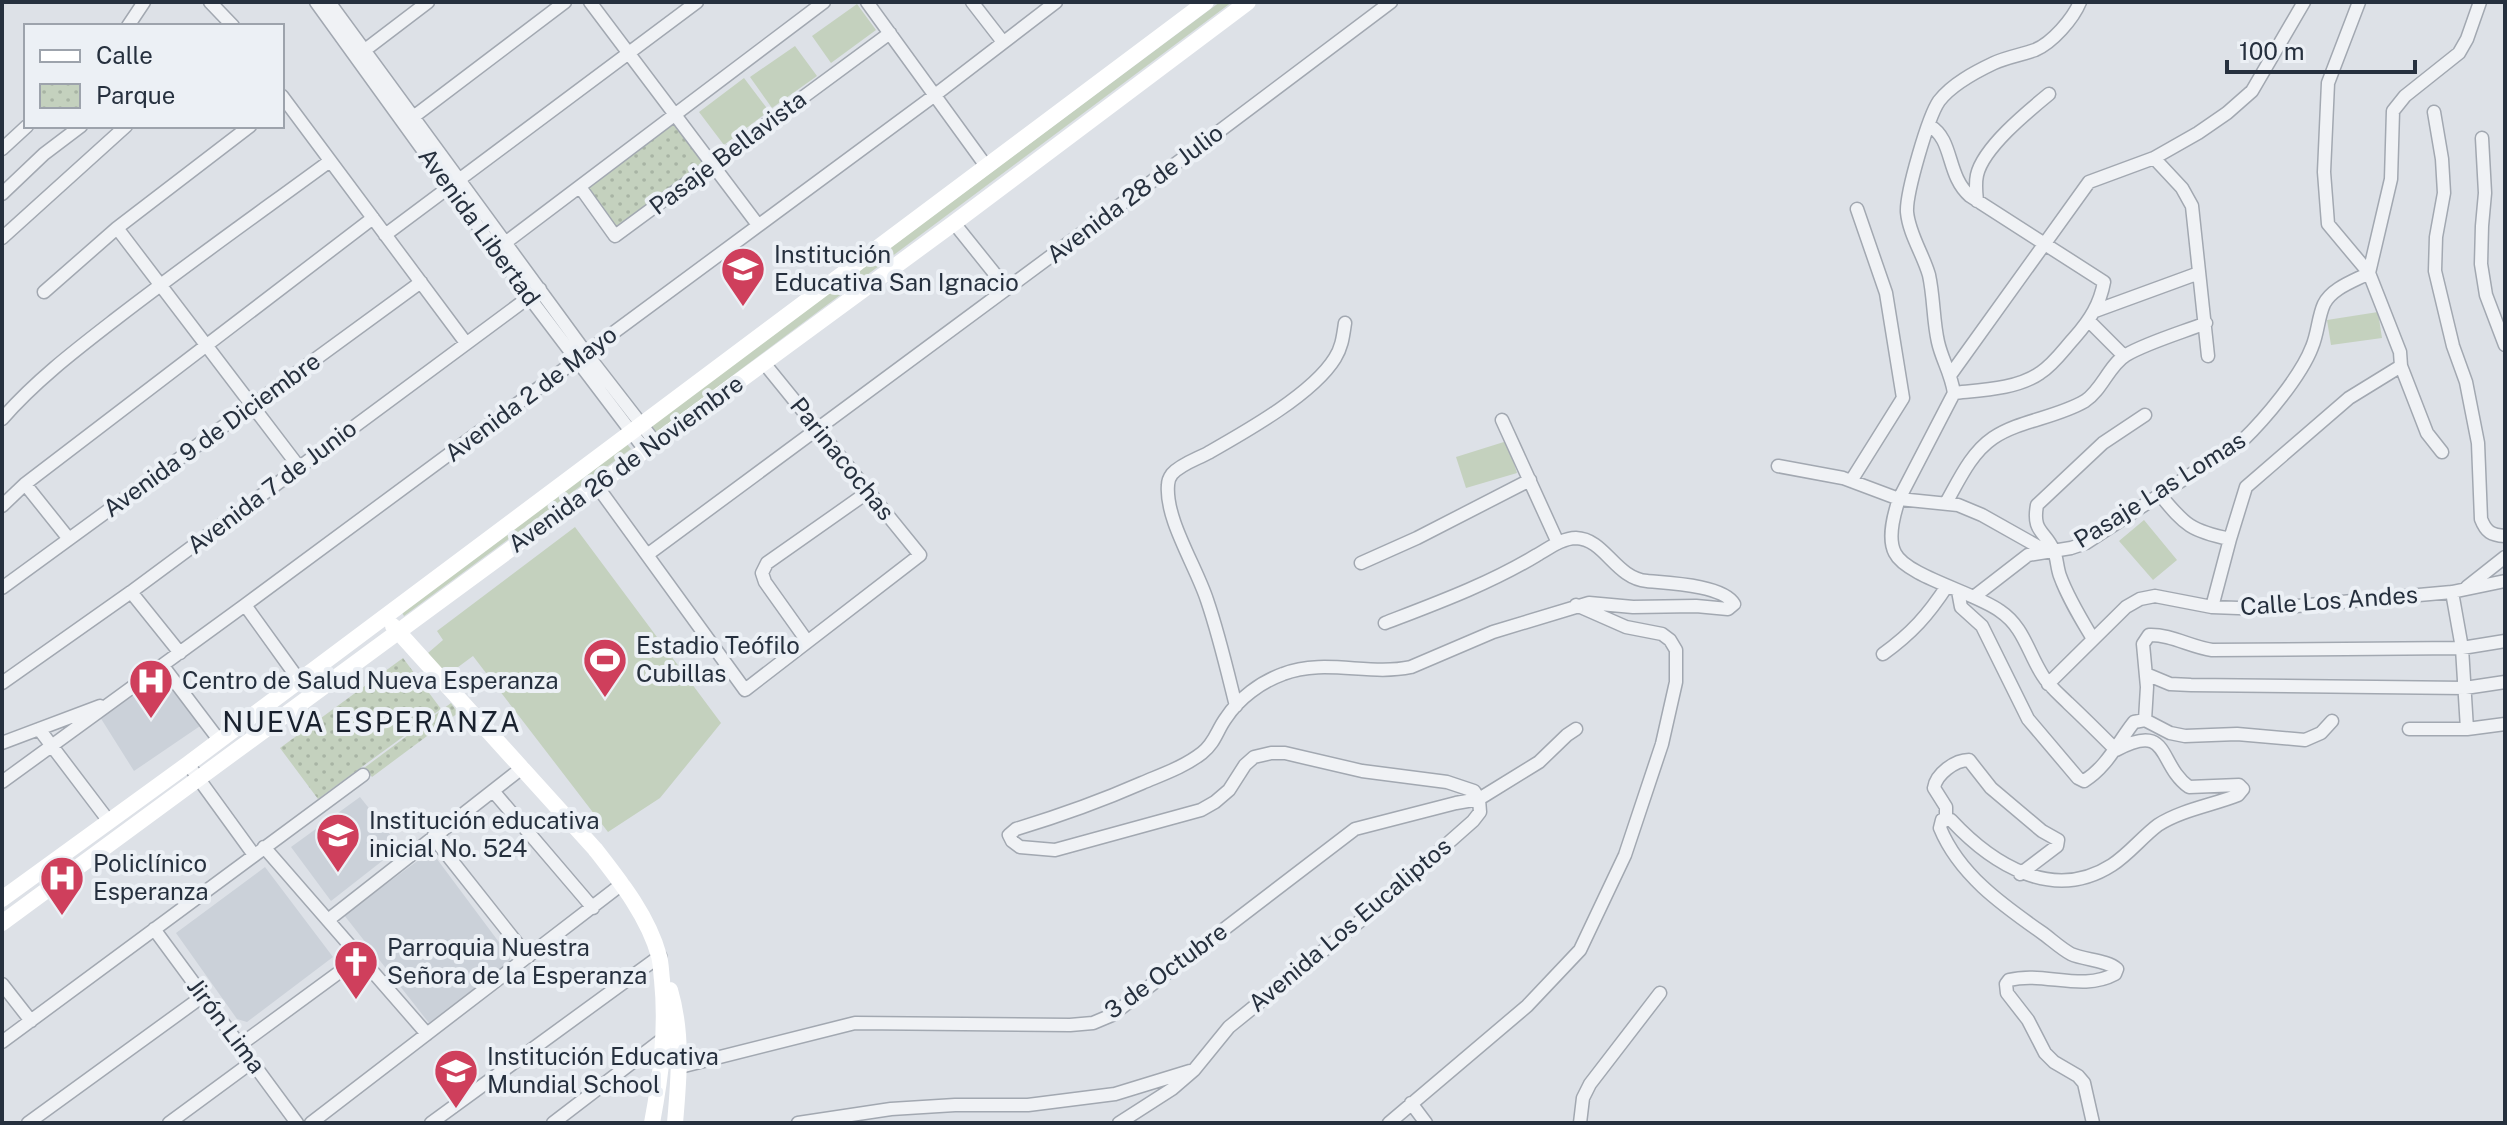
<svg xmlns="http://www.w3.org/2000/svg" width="2507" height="1125" font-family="'Public Sans',sans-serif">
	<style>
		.built { fill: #cbd1d9 }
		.grass { fill: #c4d1be }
		.park { fill: url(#park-dots) }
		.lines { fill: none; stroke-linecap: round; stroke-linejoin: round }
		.street-casing { stroke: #a2a8b1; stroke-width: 15 }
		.street { stroke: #f0f2f5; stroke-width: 12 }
		.secondary { stroke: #fff; stroke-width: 16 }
		.labels { text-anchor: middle; stroke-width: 8; stroke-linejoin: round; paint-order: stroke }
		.street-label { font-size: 24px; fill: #26303e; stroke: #ecf0f5 }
		.poi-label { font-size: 24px; fill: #26303e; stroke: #ecf0f5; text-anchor: start }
		.quarter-label { font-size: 28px; letter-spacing: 2px; fill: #19212e; stroke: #ecf0f5 }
	</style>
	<defs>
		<pattern id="park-dots" width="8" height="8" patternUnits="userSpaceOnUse" patternTransform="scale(2)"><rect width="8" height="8" fill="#c4d1be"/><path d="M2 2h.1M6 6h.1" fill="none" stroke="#a8b4a4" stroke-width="1.8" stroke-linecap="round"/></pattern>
	</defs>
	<rect width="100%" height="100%" fill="#dde1e7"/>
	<path class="built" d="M166,675L203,724L134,771L100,717Z
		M360,797L400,847L331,901L291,847Z
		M431,851L510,957V964L429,1023L344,915Z
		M265,867L333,957L247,1022L237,1019L176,933Z"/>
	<path class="grass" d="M1220,2H1232L653,435L647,429Z
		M857,4L876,30L831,63L812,36Z
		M795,46L817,76L772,108L750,77Z
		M744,78L769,111L724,145L699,112Z
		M2378,312L2382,338L2331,345L2327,320Z
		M1507,441L1517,473L1466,488L1456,457Z
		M627,444L631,449L404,616L401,611Z
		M2144,520L2177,560L2153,580L2119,541Z
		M575,527L721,723L660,798L608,832L473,656L446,676L428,653L443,640L437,631Z"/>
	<path class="park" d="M676,120L707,160L615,230L587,189Z
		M403,658L441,709L318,799L280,748Z
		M451,703L458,713L372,777L364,768Z"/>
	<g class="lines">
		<g class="street-casing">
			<path id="street" d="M210,2L233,26
				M316,2L529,297L645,450
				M329,2L586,353L655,442
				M590,2L758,225
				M867,2L986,166
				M972,2L1003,42
				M128,26L144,2
				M361,53L428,2
				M282,96L466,343
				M2434,112L2442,159L2444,193L2436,237L2435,271L2453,346L2466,382L2478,443L2481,519C2486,532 2491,535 2505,536
				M408,121L565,2
				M1930,126C1954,140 1946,175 1970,196L2104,282C2100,304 2090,320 2075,337C2064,349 2054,364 2040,373C2017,389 1982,390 1954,393
				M2482,138L2485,193L2482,226L2481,264L2486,295L2505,345
				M2,149L27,126
				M2154,158L2182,188L2192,206L2208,356
				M580,187L615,236L890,33
				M2,194L44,154L81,126
				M1977,201C1976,192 1975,184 1977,175C1983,148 2027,112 2049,94
				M954,223L1007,289
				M117,228L299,467
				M385,235L697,2
				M2,238L126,126
				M501,246L824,2
				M2369,273L2391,179L2393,111L2405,96L2459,53L2467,39L2480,2
				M44,292L117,228L250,126
				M2095,311L2199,273
				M2089,321L2124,356
				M2401,366L2427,433L2442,452
				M1951,374L2089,182L2154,158L2198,133L2227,113L2252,91L2304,2
				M1954,393L1899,499C1894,514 1887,538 1895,553C1906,576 1976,593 2000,611C2024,627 2028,653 2043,676C2049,686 2060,695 2068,703C2084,718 2100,734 2116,750C2171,721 2157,764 2189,787L2239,785L2243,789L2238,795C2213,805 2181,810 2158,825C2142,837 2129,854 2112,865C2053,903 1992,864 1951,820H1942L1940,828C1959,874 2001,904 2041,932C2051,939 2060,948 2071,954C2084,960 2107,960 2117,969L2115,974C2082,992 2044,971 2009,980L2006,984L2007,993L2028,1020L2045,1053L2054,1062L2078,1076L2084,1083L2093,1123
				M1954,393C1951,373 1942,360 1938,342C1933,320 1934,298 1929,275C1923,254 1909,234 1907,212C1906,193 1928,117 1939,101C1952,84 1975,72 1994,63C2007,57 2021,55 2035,50C2052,43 2073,19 2080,2
				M2,419C36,380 77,349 117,318C187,264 259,213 330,161
				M1502,420L1558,543
				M1778,466L1843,478L1899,499L1958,505L1982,515L2046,551
				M1851,481L1903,398L1886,293L1857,209
				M25,484L69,539
				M597,486L745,690L920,555L764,363
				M2161,496C2185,525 2191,531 2230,539
				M1946,503C1959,480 1971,453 1993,438C2020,420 2056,418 2085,401C2102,390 2109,365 2126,355C2146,343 2183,332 2206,323
				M2,506L25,484L373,218
				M647,555L1201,145L1391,2
				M1361,563L1417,538L1530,480
				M2467,587L2505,557
				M2,588L421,282
				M1958,591L1961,607L1982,626L2028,719L2078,778L2084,781C2107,767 2118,742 2134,722L2145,720L2170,733L2185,736L2237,734L2305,740L2321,733L2332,721
				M131,592L180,653
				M2452,592L2462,648L2467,729
				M1975,596L2028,555L2071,548L2086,543L2242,441C2265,419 2301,376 2312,347C2318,333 2318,317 2324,304C2332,288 2354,281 2369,273
				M245,605L299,680
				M2212,607L2230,539L2246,487L2349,398L2401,366L2400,352L2369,273L2328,224L2324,172L2328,83L2359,2
				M1385,623C1437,603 1489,584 1537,555C1548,549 1562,538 1576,538C1605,539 1615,578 1647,581C1668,583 1723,585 1734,604L1728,609L1696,606L1633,607L1589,603L1493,632L1411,667C1369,676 1324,658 1283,674C1261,682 1239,698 1226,718C1217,730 1215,743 1202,753C1184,767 1163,774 1142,783C1101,801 1059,816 1016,829L1009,835L1012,841L1020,847L1055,850L1201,810L1215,802L1229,790L1245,765L1254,757L1271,753H1285L1362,771L1447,782L1474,791L1479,799
				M2093,639C2081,619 2068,598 2060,576C2057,568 2057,558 2054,551C2045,530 2032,533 2037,505L2103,443L2145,415
				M807,641L765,582L762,573L767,563L868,492
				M1883,654C1912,633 1928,615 1947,586
				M163,666L219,740
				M2146,674L2170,684L2191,685L2465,688L2505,682
				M2,683L131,592L540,289
				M2048,684L2126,607L2140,599L2155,596L2212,607L2264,609L2452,592L2505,581
				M1236,706C1227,670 1219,635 1207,600C1196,566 1165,519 1168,485C1168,481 1169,478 1172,474C1181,464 1197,459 1208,453C1245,432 1313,394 1335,358C1342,347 1343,336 1345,323
				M2145,720L2147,687L2143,644L2149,635C2170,634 2191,647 2212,650L2462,648L2505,641
				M39,729L108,820
				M2409,729H2467L2505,724
				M2,743L100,706
				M188,764L254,855
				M2,782L245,605L935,95L1056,2
				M493,791L593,908
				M1946,818V807L1934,788C1936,774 1955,760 1969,760L1991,788L2042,831L2058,840L2057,846L2020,874
				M433,837L528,957
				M264,847L427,1034
				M328,920L522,768
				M154,929L297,1123
				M2,984L31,1021
				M2,1042L363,775
				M240,1045L360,957
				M680,1067L855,1023L1070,1025L1093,1023L1112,1015L1355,829L1456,803L1479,799
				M1411,1103L1426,1123
				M28,1123L203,996
				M169,1123L252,1062
				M311,1123L622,884
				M431,1123L660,956
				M553,1123L664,1038
				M798,1123L891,1109L955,1105H1028L1115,1094L1190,1071
				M1119,1123L1172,1089L1194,1070L1229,1027L1360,921L1473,821L1480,812L1479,799L1539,762L1567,735L1576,729
				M1389,1123L1527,1006L1580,950L1625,855L1662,744L1676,682V650L1670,640L1662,634L1626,627L1576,605
				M1580,1123L1583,1098L1590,1084L1660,993"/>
		</g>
		<use href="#street" class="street"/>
		<path class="secondary" d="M393,626L595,849C620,881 648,916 659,956C661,963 661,972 662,980C667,1029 661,1075 652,1123
			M2,899L188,764L1206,2
			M2,923L954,223L1248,2
			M670,990C683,1034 679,1078 675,1123"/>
	</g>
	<defs>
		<g id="school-pin" transform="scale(2.3)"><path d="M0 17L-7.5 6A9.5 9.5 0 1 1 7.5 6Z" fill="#cf3f5c" stroke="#ecf0f5"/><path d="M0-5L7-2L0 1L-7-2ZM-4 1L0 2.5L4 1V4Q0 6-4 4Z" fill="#fff"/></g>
		<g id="stadium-pin" transform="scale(2.3)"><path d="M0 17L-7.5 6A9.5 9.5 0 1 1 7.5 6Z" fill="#cf3f5c" stroke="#ecf0f5"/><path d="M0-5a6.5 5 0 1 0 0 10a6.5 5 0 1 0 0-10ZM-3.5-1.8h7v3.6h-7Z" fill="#fff"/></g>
		<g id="hospital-pin" transform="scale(2.3)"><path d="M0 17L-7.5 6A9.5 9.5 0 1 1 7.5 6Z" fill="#cf3f5c" stroke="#ecf0f5"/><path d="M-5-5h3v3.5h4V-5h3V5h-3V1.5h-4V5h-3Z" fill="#fff"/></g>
		<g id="church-pin" transform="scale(2.3)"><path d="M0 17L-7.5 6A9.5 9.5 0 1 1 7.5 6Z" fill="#cf3f5c" stroke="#ecf0f5"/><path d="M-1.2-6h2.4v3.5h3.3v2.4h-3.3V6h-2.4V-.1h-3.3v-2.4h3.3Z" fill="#fff"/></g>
	</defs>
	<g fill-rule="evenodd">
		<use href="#school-pin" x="743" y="269"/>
		<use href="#stadium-pin" x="605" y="660"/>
		<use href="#hospital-pin" x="151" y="681"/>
		<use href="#school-pin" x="338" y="835"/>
		<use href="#hospital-pin" x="62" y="878"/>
		<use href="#church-pin" x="356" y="962"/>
		<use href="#school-pin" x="456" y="1071"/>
	</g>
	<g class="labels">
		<g class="street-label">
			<text transform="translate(728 153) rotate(-37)" y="8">Pasaje Bellavista</text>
			<text transform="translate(1135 194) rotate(-37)" y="8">Avenida 28 de Julio</text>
			<text transform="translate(479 227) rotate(54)" y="8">Avenida Libertad</text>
			<text transform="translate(531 394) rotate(-37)" y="8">Avenida 2 de Mayo</text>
			<text transform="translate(212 435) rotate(-36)" y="8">Avenida 9 de Diciembre</text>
			<text transform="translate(842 459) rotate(51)" y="8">Parinacochas</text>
			<text transform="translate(626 464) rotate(-36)" y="8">Avenida 26 de Noviembre</text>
			<text transform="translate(272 487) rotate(-37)" y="8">Avenida 7 de Junio</text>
			<text transform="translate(2160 490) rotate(-32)" y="8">Pasaje Las Lomas</text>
			<text transform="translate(2329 601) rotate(-4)" y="8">Calle Los Andes</text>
			<text transform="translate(1350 925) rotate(-40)" y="8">Avenida Los Eucaliptos</text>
			<text transform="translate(1166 971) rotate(-36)" y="8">3 de Octubre</text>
			<text transform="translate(226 1026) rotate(53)" y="8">Jirón Lima</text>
		</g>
		<g class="poi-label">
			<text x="774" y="263">Institución<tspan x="774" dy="28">Educativa San Ignacio</tspan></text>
			<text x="636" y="654">Estadio Teófilo<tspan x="636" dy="28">Cubillas</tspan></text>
			<text x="182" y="689">Centro de Salud Nueva Esperanza</text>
			<text x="369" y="829">Institución educativa<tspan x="369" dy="28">inicial No. 524</tspan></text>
			<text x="93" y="872">Policlínico<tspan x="93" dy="28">Esperanza</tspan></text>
			<text x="387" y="956">Parroquia Nuestra<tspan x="387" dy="28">Señora de la Esperanza</tspan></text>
			<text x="487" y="1065">Institución Educativa<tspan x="487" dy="28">Mundial School</tspan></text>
		</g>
		<g class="quarter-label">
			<text x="372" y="732">NUEVA ESPERANZA</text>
		</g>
	</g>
	<rect width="2507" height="1125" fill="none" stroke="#26303e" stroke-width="8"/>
	<rect x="24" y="24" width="260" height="104" fill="#ecf0f5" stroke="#9da3ac" stroke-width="2"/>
	<rect x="40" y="50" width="40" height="12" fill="#ffffff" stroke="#9da3ac" stroke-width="2"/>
	<text x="96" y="64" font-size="24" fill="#26303e">Calle</text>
	<rect x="40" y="84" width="40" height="24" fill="url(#park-dots)" stroke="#9da3ac" stroke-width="2"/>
	<text x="96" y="104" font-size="24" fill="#26303e">Parque</text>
	<path d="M2227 60v12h188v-12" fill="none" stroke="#26303e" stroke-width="4"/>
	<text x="2239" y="60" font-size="24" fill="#26303e" stroke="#ecf0f5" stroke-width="6" paint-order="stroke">100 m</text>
</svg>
